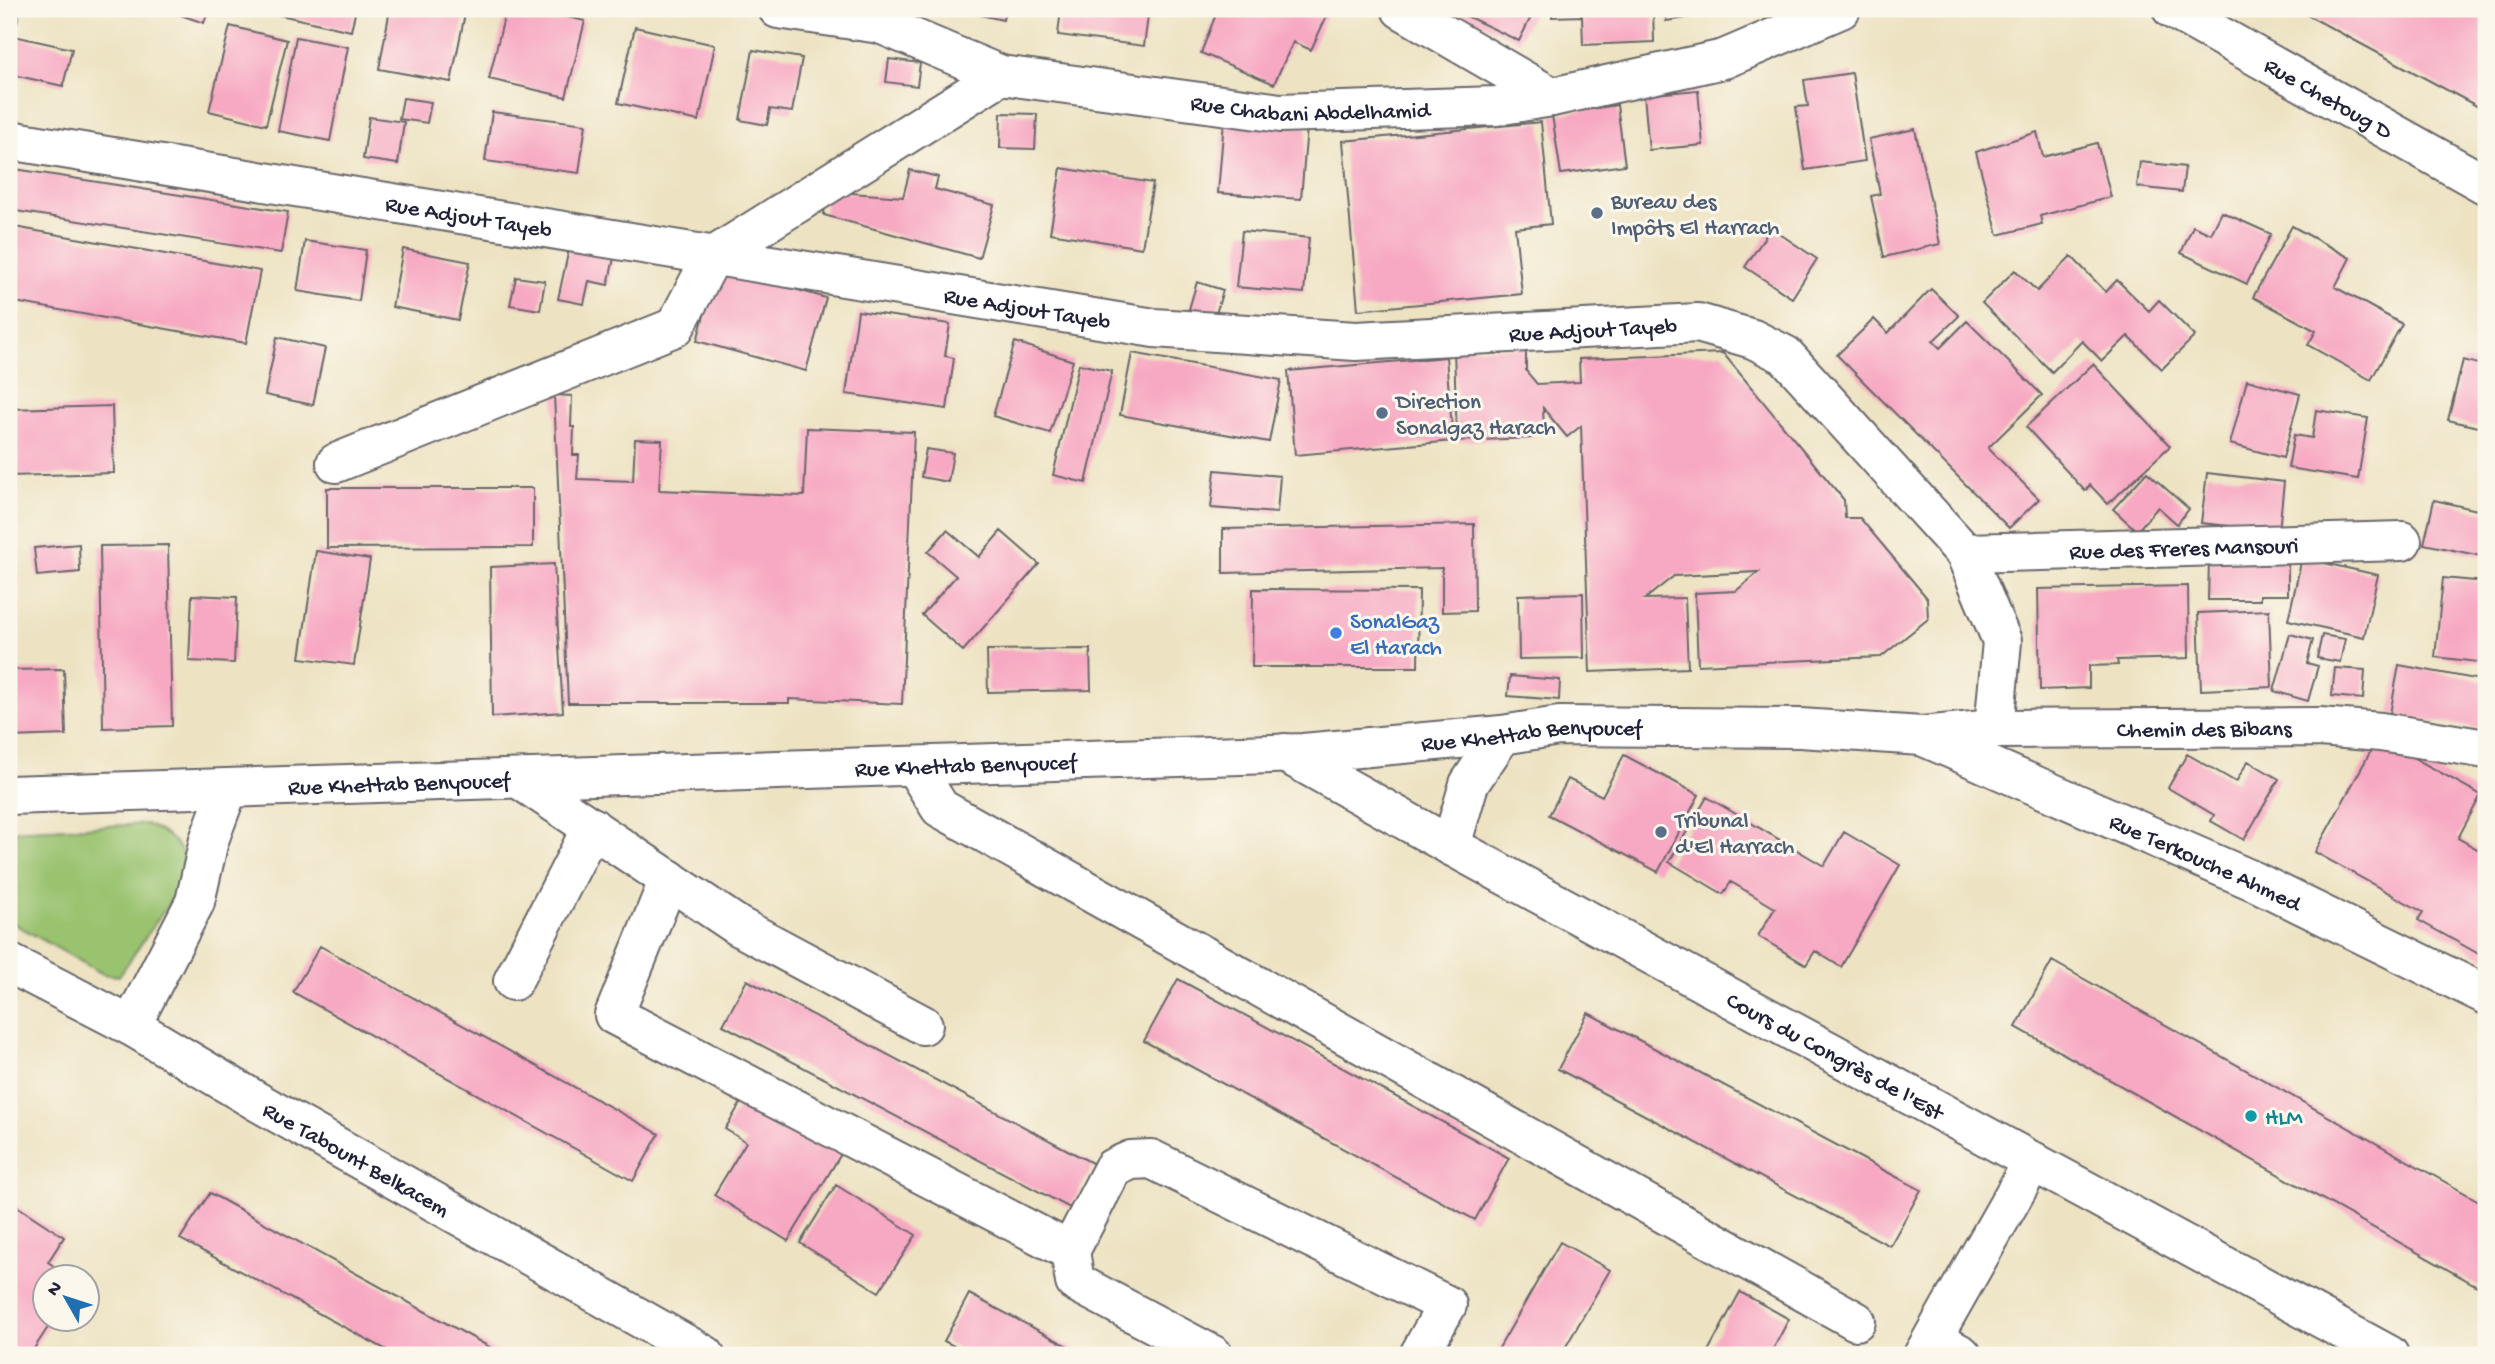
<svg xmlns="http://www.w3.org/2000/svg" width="2495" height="1364" font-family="'Gochi Hand',sans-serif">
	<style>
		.green { fill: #9ac36f; stroke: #5e7255; stroke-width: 2 }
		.building { fill: #f7a8c2 }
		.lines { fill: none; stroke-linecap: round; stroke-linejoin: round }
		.minor-casing { stroke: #69666b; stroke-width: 42 }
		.major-casing { stroke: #69666b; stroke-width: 42 }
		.minor { stroke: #fff; stroke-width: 38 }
		.major { stroke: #fff; stroke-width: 38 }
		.service-dot { fill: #5c6f8a; stroke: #fbf7ec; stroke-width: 2.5 }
		.shop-dot { fill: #3f7fe0; stroke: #fbf7ec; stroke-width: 2.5 }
		.culture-dot { fill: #0f9aa8; stroke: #fbf7ec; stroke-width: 2.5 }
		.labels { text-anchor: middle; stroke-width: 6; stroke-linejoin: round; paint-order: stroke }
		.street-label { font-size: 23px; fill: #22223b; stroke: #fbf7ec }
		.service-label { font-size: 23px; fill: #4e5e75; stroke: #fbf7ec; text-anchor: start }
		.shop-label { font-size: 23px; fill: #366cbe; stroke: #fbf7ec; text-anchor: start }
		.culture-label { font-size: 23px; fill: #0d838f; stroke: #fbf7ec; text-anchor: start }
	</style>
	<rect width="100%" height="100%" fill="#fbf7ec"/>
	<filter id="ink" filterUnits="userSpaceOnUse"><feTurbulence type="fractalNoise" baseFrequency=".0143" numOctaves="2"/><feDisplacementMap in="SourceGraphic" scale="14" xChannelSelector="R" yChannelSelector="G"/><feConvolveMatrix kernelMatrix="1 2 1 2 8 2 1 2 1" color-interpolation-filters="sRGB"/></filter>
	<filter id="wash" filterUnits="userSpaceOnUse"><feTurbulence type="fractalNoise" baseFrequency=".00686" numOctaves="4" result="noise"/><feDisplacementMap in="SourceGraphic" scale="28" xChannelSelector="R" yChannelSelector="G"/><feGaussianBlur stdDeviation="1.57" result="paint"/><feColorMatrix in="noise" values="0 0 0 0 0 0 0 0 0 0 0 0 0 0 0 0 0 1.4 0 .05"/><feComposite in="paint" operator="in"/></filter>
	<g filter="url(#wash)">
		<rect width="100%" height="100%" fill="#ede3c3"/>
		<path class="green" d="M146,824C170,835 178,841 188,865L174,896L119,976L103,974L9,921V831Z"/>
		<g id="blocks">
			<path class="building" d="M9,9H20L14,36L72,49L63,86L9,74Z
				M163,9H209L204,23Z
				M254,9H356L351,31Z
				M390,9H466L451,82L379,69Z
				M506,9H532L585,21L566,97L489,79Z
				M954,9H1005L1003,20Z
				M1061,9H1149L1144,46L1058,35Z
				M1218,9H1330L1311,50L1293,42L1274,84L1201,53Z
				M1462,9H1535L1519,41L1460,13Z
				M1552,9H1653L1654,42L1583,45L1582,16L1552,17Z
				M1665,9H1726V12L1666,21Z
				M2296,9H2482L2486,11V111Z
				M230,26L287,40L266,125L209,111Z
				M635,27L715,45L699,121L618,103Z
				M296,37L348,47L330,141L278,131Z
				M753,50L802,58L792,112L770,109L767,125L740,120Z
				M889,59L920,63L917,86L886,82Z
				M1852,73L1865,161L1805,170L1796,107L1808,106L1804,80Z
				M1698,90L1703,145L1649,150L1644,95Z
				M403,98L431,102L427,123L399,119Z
				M1617,105L1625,165L1561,174L1552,115Z
				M492,112L586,124L579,173L485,161Z
				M1001,113L1037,114L1035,149L1000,148Z
				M369,117L404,122L398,164L363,159Z
				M1224,121L1307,127L1301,199L1218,193Z
				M1541,122L1551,224L1515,228L1522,294L1358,310L1343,141Z
				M1915,129L1940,244L1884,257L1871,196L1880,194L1869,139Z
				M2037,132L2043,157L2097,143L2111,197L2040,216L2042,224L1998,235L1976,152Z
				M2140,162L2185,167L2182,192L2137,187Z
				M9,168L288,212L281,253L9,210Z
				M1061,168L1153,183L1142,248L1050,233Z
				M910,170L938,177L935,189L994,205L979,258L824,215L826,191L903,197Z
				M2222,212L2271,234L2247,284L2181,253L2193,226L2211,234Z
				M9,226L260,271L246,343L9,301Z
				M2292,226L2350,258L2335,287L2402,324L2371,380L2308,345L2316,331L2253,297Z
				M1771,228L1817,259L1792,298L1745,267Z
				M1242,231L1309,238L1304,293L1236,287Z
				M305,241L366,250L359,301L297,291Z
				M403,249L470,262L458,320L392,307Z
				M569,249L614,258L608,285L589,281L584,304L558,299Z
				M2071,256L2106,292L2117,280L2149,311L2159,300L2195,336L2162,369L2128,336L2102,361L2082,341L2052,372L1982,303L2015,270L2037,291Z
				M717,267L826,298L806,371L697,341Z
				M516,277L545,281L540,310L510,305Z
				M1197,282L1223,290L1215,317L1189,309Z
				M1931,289L1959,316L1933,341L1940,348L1967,321L2042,395L1988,448L2039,499L2009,528L1837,355L1874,319L1888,333Z
				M858,311L950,324L945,356L954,358L947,409L846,394Z
				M277,337L325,348L313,405L265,395Z
				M1015,342L1073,361L1050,433L993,416Z
				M1526,347V371L1537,384L1580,382L1579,359L1723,353L1844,500L1845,518H1860L1927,598L1928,619L1881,657L1698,665L1695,593L1736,591L1759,572L1674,576L1645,599L1685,598L1688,668L1590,672L1581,426L1567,437L1543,408L1544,428L1531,438L1457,441L1454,349Z
				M1132,353L1281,380L1269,442L1120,415Z
				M1446,357L1453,441L1295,455L1288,371Z
				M2463,360L2486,366V429L2448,420Z
				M1079,364L1112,371L1086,483L1053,475Z
				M2093,364L2170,446L2108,504L2090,485L2085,491L2026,427Z
				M2247,380L2300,394L2283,458L2230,444Z
				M554,395L572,396L571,427H574L573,455H579L577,479L633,481L635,439L662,440L659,490L804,496L807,428L914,432L902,704L789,699V703H568Z
				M112,406L114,473L9,476V409Z
				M2316,410L2368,418L2358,479L2288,468L2294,435L2312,438Z
				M926,449L953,453L948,482L921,477Z
				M1215,470L1280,476L1277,513L1211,508Z
				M2147,472L2189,509L2177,524L2158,507L2137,531L2113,509Z
				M2207,473L2284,482L2279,531L2201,523Z
				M327,488H533V547L327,548Z
				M2434,500L2486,512V557L2424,544Z
				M1474,524L1475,611L1442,612V568L1223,573V529Z
				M947,530L979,557L1001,531L1039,564L963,651L922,615L956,576L928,552Z
				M79,544L80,572L37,576L34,548Z
				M168,545L172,726L103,728L100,546Z
				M316,551L370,559L354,665L300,658Z
				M2302,558L2378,575L2364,637L2288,620Z
				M2209,561L2288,562V595H2260V600H2208Z
				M554,564L563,712L492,717L490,567Z
				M2443,578L2486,582V663L2435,657Z
				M2188,586L2189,658L2117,660L2118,665L2089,666V688L2040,690L2038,589Z
				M1253,589L1419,590L1418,667H1252Z
				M1583,593L1584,658L1519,659L1518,595Z
				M192,595L237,597L234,663L189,661Z
				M2269,610L2272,687L2201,690L2198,613Z
				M2290,634L2313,640L2307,663L2318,666L2308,701L2274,691Z
				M2322,635L2345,639L2340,662L2317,658Z
				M1090,649L1091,690L988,692L987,650Z
				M2399,665L2486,681V730L2390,714Z
				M2335,668L2365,670L2363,699L2332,696Z
				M64,669L66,735L9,737V670Z
				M1510,676L1560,680L1559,700L1508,696Z
				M2378,738L2481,795L2458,838L2486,854V958L2418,920L2423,912L2315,852Z
				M2187,754L2236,782L2248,761L2279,779L2244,840L2211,821L2214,815L2168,788Z
				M1624,755L1699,795L1658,872L1549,815L1568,779L1602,796Z
				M1707,797L1824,866L1844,832L1900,865L1841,967L1815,951L1806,965L1758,936L1775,908L1731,882L1723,894L1669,862Z
				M320,946L659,1134L633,1181L293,992Z
				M2052,961L2486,1205V1291L2016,1027Z
				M1178,979L1509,1158L1475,1220L1144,1041Z
				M747,980L1094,1164L1070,1208L723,1025Z
				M1588,1013L1921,1190L1890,1246L1558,1069Z
				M745,1096L841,1154L788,1241L714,1195L746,1142L725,1129Z
				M836,1185L916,1235L879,1292L800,1243Z
				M210,1193L504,1355H396L180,1239Z
				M9,1201L64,1237L48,1262L64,1273L62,1276H46V1302L41,1309L46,1312V1318H54L30,1355H24L9,1345Z
				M1560,1242L1610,1270L1561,1355H1495Z
				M1740,1292L1789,1319L1770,1355H1706Z
				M969,1294L1085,1355H971L944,1341Z"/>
		</g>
	</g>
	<g filter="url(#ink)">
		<use href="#blocks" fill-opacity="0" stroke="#69666b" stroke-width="2"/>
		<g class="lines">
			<g class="minor-casing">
				<g id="minor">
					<path id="s1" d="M778,9L880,24L1001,75L1280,113L1496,106L1552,97L1724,59L1841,9"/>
					<path d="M1401,9L1552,97"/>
					<path id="s2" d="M2172,9L2486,185"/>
					<path id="s3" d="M9,140L1154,328L1356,341L1698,323L1753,339L1785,355L1965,553L2002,641L1994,729"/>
					<path d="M336,463L675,327L712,257L1001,75"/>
					<path id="s4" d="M1965,553L2402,541"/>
					<path id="s5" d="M1922,736L2256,882L2486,995"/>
					<path id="s6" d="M1285,753L1451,846L2389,1355"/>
					<path d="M914,766L940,808L1856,1321"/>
					<path d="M519,779L738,926L923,1025"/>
					<path d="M1451,846L1469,784L1502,735"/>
					<path d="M669,879L614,1015L1070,1251"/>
					<path id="s7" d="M9,963L131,1026L258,1102L705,1355"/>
					<path d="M513,981L592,827"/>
					<path d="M131,1026L195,902L209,840L228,789"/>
					<path d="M1933,1339L1962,1355"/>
					<path d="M1213,1355L1075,1282L1070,1251L1113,1168L1131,1160L1151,1159L1447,1305L1419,1355"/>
					<path d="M1923,1355L2033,1161"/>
				</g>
			</g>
			<g class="major-casing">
				<g id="major">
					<path id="s8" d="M9,795L1303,753L1502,735L1559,726L1800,728L1922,736L1994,729L2320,727L2381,732L2486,749"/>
				</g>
			</g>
			<use href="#minor" class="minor"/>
			<use href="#major" class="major"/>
		</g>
	</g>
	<g class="service-dot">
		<circle cx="1597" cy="213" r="7"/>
		<circle cx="1382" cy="413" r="7"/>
		<circle cx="1661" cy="832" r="7"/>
	</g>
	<circle class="shop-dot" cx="1336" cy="633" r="7"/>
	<circle class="culture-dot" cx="2251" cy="1116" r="7"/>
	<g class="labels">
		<g class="street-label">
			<text dy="8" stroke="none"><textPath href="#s2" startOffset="180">Rue Chetoug D</textPath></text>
			<text dy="8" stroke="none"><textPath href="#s1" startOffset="546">Rue Chabani Abdelhamid</textPath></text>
			<text dy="8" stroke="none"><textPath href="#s3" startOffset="466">Rue Adjout Tayeb</textPath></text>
			<text dy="8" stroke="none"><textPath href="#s3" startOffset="1032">Rue Adjout Tayeb</textPath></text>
			<text dy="8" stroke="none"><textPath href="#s3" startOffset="1600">Rue Adjout Tayeb</textPath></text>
			<text dy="8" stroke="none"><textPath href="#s4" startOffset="219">Rue des Freres Mansouri</textPath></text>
			<text dy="8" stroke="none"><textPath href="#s8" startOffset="2198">Chemin des Bibans</textPath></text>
			<text dy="8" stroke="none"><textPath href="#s8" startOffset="1524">Rue Khettab Benyoucef</textPath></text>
			<text dy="8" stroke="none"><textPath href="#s8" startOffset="957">Rue Khettab Benyoucef</textPath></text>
			<text dy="8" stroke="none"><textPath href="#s8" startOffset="390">Rue Khettab Benyoucef</textPath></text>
			<text dy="8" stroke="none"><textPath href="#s5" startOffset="310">Rue Terkouche Ahmed</textPath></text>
			<text dy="8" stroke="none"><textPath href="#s6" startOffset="628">Cours du Congrès de l'Est</textPath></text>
			<text dy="8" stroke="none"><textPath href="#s7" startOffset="399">Rue Tabount Belkacem</textPath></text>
		</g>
		<g class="service-label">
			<text x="1611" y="208">Bureau des<tspan x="1611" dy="26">Impôts El Harrach</tspan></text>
			<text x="1396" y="408">Direction<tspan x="1396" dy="26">Sonalgaz Harach</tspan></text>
			<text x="1675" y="827">Tribunal<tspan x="1675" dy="26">d'El Harrach</tspan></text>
		</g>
		<g class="shop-label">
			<text x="1350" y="628">SonalGaz<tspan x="1350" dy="26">El Harach</tspan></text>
		</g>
		<g class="culture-label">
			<text x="2265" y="1124">HLM</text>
		</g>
	</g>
	<rect width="2495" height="1364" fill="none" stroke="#fbf7ec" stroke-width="35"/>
	<g transform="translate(66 1298) rotate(309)"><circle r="33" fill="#fbf7ec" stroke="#a4a2a5" stroke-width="2"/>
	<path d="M0-5L12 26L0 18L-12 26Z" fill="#1f6fb2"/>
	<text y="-10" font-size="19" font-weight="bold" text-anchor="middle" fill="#22223b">N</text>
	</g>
</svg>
